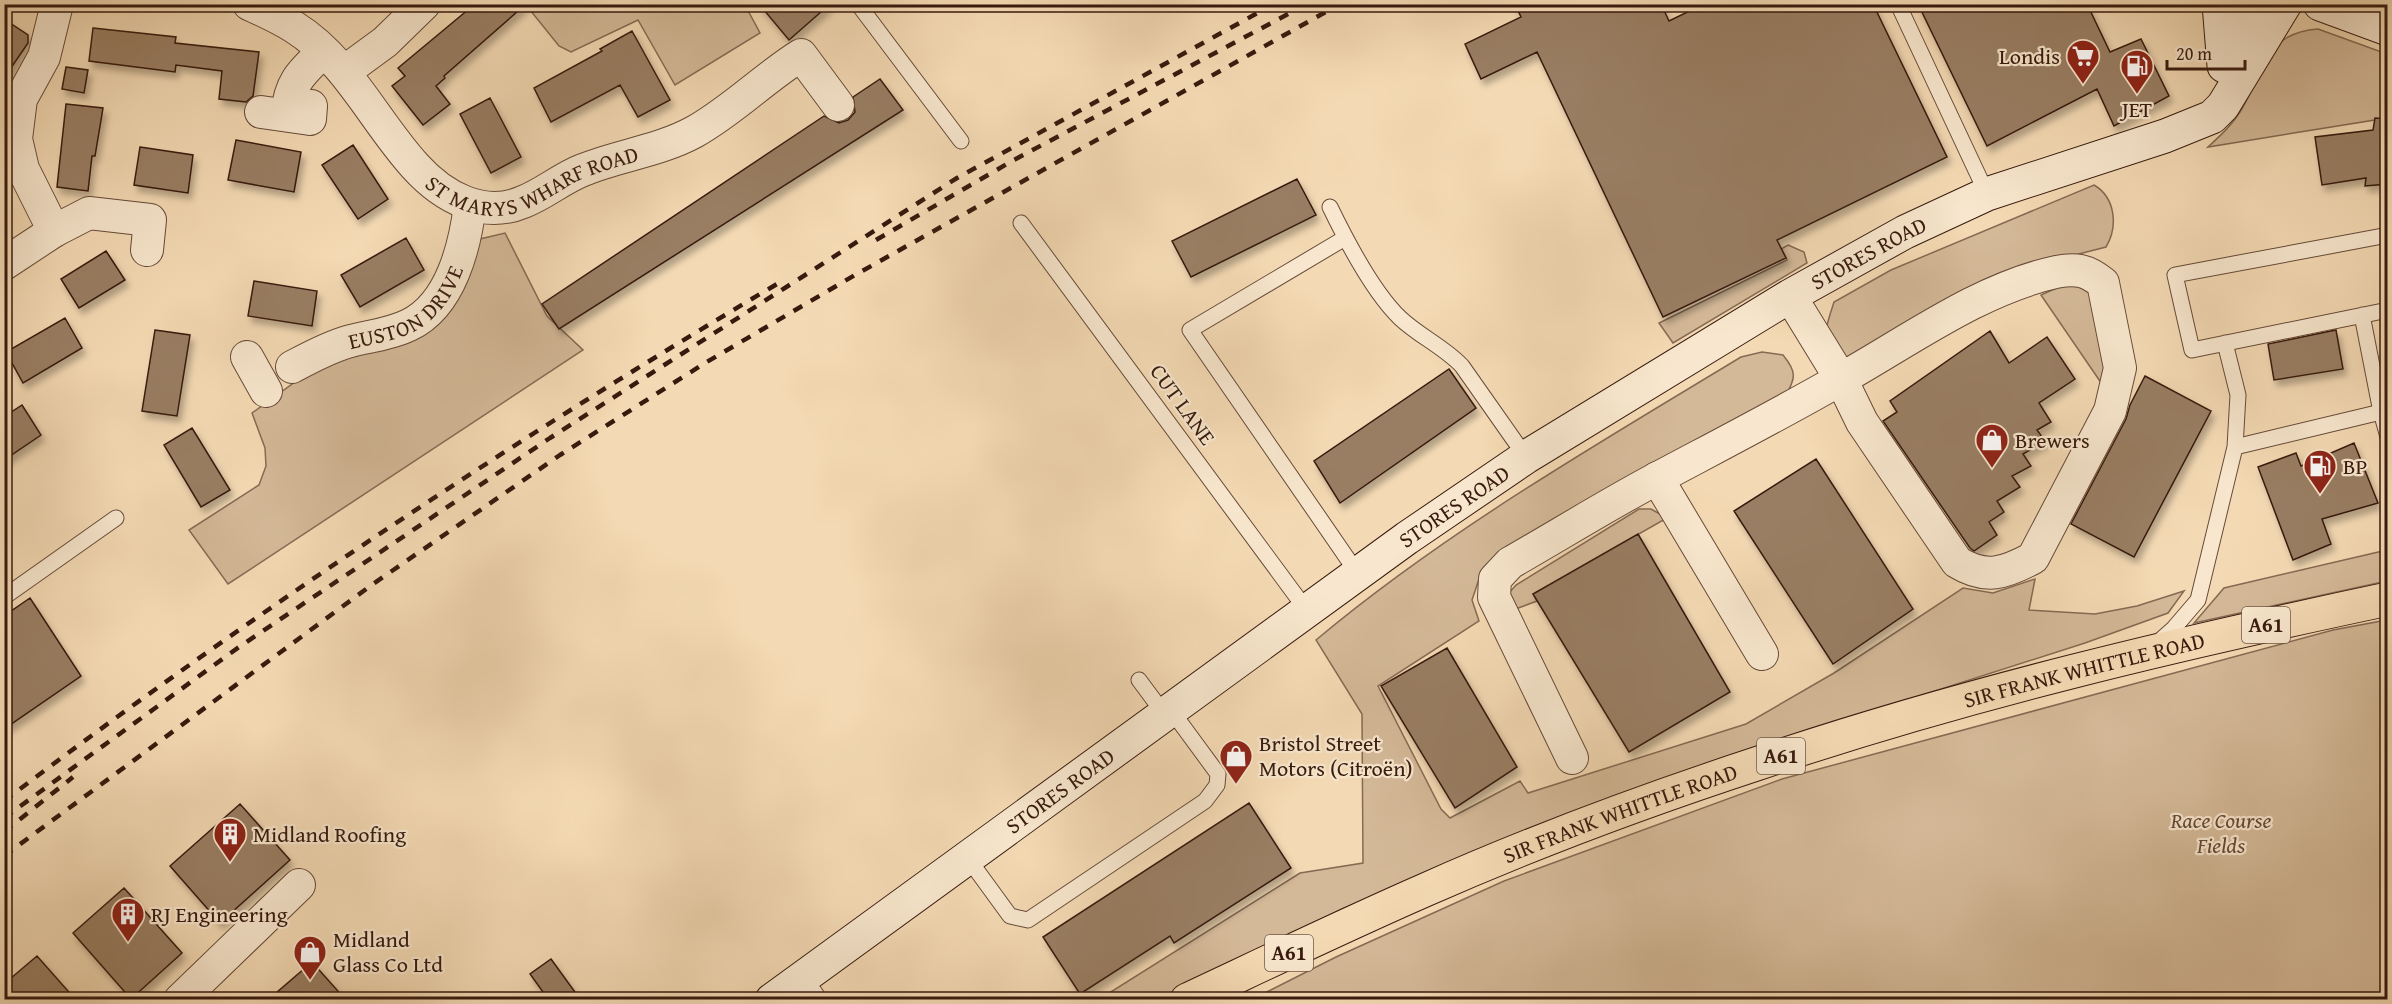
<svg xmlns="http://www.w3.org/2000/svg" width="2392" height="1004" font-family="'Gentium Book Plus',serif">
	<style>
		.green { fill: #d4b998; stroke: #866a53; stroke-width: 1.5 }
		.building { fill: #997e64; stroke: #371a0e; stroke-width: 1.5; filter: url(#shadow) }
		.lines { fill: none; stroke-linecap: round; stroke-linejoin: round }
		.lane-casing { stroke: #664a38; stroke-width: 17 }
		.street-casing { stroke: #664a38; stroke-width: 34 }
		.secondary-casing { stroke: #371a0e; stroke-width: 35 }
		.highway-casing { stroke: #371a0e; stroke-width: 35 }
		.lane { stroke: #f8e7ce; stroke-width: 15 }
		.street { stroke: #f8e7ce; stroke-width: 32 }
		.secondary { stroke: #f8e7ce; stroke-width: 33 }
		.highway { stroke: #f4dab4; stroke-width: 33 }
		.rail { stroke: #371a0e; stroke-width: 4.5; stroke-dasharray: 10 10; stroke-linecap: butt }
		.labels { text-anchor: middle; stroke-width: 4.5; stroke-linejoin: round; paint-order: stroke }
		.shield { fill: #f8e7ce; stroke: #715848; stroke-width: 1.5 }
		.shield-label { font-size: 21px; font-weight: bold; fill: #371a0e }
		.poi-label { font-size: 22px; fill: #371a0e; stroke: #f8e7ce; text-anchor: start }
		.street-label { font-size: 22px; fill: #371a0e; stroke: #f8e7ce }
		.park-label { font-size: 22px; font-style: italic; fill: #664a37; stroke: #f8e7ce }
	</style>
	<defs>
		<filter id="shadow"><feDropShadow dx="3.5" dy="6" stdDeviation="3" flood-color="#0004"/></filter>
	</defs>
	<rect width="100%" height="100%" fill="#f4dab4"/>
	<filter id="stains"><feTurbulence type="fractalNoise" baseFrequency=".00333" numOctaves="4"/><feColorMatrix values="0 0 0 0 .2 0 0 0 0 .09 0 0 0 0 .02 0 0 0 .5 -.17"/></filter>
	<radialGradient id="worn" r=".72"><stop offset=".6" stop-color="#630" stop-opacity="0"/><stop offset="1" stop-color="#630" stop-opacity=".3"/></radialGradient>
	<path class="green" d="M526,5H745L760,33L675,85L638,20L571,52L559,46Z
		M2318,29L2387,54V118L2208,147C2220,136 2231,126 2240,112C2264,74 2262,33 2318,29Z
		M2094,185C2116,198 2118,227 2106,247L2024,268L1868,349L1844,359C1822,334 1824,333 1834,302L1891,270Z
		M505,233L547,316L583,350L228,584L189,530L259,485L266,466L265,448L252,413L324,361L383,347L480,239Z
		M1788,245L1804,252L1807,263L1673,343L1659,323L1787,260L1781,249Z
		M2061,286H2078L2091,294L2110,358L2104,387L2041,295Z
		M1762,352L1783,355C1797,372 1796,378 1785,397L1628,478L1482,570L1472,600L1479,621L1378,686L1441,809L1450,818L1520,781L1528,793L1746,724L1834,673L1963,588L1993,593L2035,579L2029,610L2095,614L2137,606L2184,591L2168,613L2085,643L1732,756L1431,872L1342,909L1158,999L1098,1000L1300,873L1363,863L1362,714L1316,640C1446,531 1596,445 1741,357Z
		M1639,509H1651L1667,518L1533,594L1537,601L1513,610L1508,594L1516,585Z
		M2387,550V581L2194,623L2224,588Z
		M2387,620V999H1253L1336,957L1504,881L1782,779L2333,630Z"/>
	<path class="building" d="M475,4H526L444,76L445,78L436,86L450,104L423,125L392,86L405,76L398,68Z
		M759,4H830L789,40Z
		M1515,4H1661L1669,21L1704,4H1873L1947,157L1777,240L1786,258L1663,317L1537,52L1481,79L1465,44L1521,17Z
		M1918,4H2087L2110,52L2141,39L2169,96L2114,126L2097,89L1987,146Z
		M4,19L28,35V43L4,78Z
		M93,28L176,37L175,43L259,52L253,96L246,102L219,99L222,71L176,65L175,72L89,61Z
		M632,31L670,100L638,117L620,85L551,122L534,88L602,51L600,49Z
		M66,67L88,70L84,93L62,89Z
		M880,79L903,110L559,329L542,304L824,116L839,123L848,120L855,112L853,97Z
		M490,98L521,157L491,173L460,114Z
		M66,104L103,108L95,156H92L88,191L57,187Z
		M2375,118L2388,119V184L2365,186L2366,178L2322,185L2315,137L2373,130Z
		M236,140L301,152L294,192L228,180Z
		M353,145L388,199L358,219L322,165Z
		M140,147L193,155L188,193L134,185Z
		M1297,179L1316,215L1191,277L1172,241Z
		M406,238L424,270L360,307L341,275Z
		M106,251L125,280L79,308L61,279Z
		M254,281L317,291L312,326L248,316Z
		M65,318L82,348L23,383L6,352Z
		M155,330L190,335L177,416L142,411Z
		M2336,330L2343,369L2274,380L2268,344Z
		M1990,331L2009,363L2047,337L2075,379L2039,403L2051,422L2037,430L2045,441L2023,454L2031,466L2012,476L2020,487L1997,501L2004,512L1989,522L1997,535L1974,551L1970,548L1883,421L1897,412L1890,401Z
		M1449,369L1476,408L1340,503L1314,461Z
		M2145,376L2211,411L2134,557L2071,524L2126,419L2130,405Z
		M22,405L41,435L4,460V417Z
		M192,428L230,490L201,507L164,445Z
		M2354,443L2378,503L2322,519L2331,544L2293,560L2258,467L2296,453L2301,466Z
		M1816,459L1913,609L1833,664L1734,511Z
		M1638,534L1730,692L1629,752L1533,594Z
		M30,598L81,676L4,729V616Z
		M1447,648L1517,767L1455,808L1381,686Z
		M1249,803L1291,868L1174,943L1170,936L1080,994L1043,937Z
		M240,804L290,860L220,923L170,866Z
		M124,888L182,953L131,999L73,933Z
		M37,956L75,999H4V984Z
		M551,959L580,999H548L530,974Z
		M312,962L345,999H269Z"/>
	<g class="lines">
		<g class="lane-casing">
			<path id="lane" d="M858,4L961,141
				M1898,4L1987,194
				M1330,207C1346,240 1374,293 1400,318C1419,336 1444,347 1462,366L1526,457
				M1021,223L1308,612
				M2388,235L2175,275L2192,350L2388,310
				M1345,238L1190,330L1358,574
				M2362,315L2381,412
				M2225,343L2238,395L2235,447
				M4,597L116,518
				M2156,644L2174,628L2198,600L2235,447L2381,412L2388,437
				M1139,680L1165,715
				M967,857L1010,916L1028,920L1205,801L1217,785L1218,774L1171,710
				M804,977L820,1000"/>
		</g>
		<g class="street-casing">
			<g id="street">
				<path id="s1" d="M249,4C264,11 280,18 294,27C347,60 374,121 415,166C443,197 483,219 523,202C544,194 562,178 583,170C620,155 659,151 694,132C732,111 764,78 801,55L838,105"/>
				<path d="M344,72L385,42L424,4"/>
				<path d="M261,112L310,119L311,106"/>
				<path d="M287,114C290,82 301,73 323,52"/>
				<path d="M54,231L23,169L16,139L21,99L44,57L57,4"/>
				<path d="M4,264L54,231L89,213L150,220L147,250"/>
				<path d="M247,357L266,391"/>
				<path id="s2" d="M292,367C309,358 327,348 347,342C368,336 389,335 409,325C451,305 465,246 470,205"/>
				<path d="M1657,478L1762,654"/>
				<path d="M1572,758L1494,597L1495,579L1510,563C1559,535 1607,505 1656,479C1718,446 1780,414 1841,379C1909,341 1979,289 2056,272C2076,268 2087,270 2103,283L2120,368L2110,411L2033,558C2005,573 1986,580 1957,562L1862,422L1841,379L1790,296"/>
				<path d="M180,1000L299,885"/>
			</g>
		</g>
		<g class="secondary-casing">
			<g id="secondary">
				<path d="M2219,4L2224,66"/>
				<path d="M2320,4L2388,29"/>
				<path d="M2228,60L2259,4"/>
				<path id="s3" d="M772,1000L1407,538L1526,457L1790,296L1905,232L1987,194L2165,136L2212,117L2223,106L2285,4"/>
			</g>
		</g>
		<g class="highway-casing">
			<g id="highway">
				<path id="s4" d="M1187,1000C1266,963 1345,925 1425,890C1533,842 1646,800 1759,763C1964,694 2175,644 2388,599"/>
			</g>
		</g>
		<use href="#lane" class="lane"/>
		<use href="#street" class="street"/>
		<use href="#secondary" class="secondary"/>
		<use href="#highway" class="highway"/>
		<path class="rail" d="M876,240L1012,161L1307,4
			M4,801C251,614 510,442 777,284
			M4,818L239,647L550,438L957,178L1274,4
			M4,832L73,777
			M4,856L373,584L560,455L705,363L855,275L1340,4"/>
	</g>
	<defs>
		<g id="supermarket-pin" transform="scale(1.725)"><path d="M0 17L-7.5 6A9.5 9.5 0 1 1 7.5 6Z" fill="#8f2418" stroke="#f8e7ce"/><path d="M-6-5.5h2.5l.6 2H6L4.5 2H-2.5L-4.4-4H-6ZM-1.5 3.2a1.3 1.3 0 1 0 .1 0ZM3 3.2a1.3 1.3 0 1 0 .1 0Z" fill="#fff"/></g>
		<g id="fuel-pin" transform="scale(1.725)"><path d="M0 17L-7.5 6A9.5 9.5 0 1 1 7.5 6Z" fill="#8f2418" stroke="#f8e7ce"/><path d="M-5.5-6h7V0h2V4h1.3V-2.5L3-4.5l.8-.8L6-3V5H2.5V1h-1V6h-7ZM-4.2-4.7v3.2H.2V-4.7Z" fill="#fff"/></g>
		<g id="shop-pin" transform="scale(1.725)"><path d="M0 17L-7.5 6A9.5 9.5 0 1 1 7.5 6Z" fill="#8f2418" stroke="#f8e7ce"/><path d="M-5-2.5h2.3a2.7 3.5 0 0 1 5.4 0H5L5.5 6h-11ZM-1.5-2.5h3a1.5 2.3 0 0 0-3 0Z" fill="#fff"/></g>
		<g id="building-pin" transform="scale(1.725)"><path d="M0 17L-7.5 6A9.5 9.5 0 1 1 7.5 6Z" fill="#8f2418" stroke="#f8e7ce"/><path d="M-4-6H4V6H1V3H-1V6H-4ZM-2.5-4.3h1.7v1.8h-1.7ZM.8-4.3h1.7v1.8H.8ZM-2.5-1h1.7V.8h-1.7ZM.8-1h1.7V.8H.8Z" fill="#fff"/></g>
	</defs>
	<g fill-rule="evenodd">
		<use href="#supermarket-pin" x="2083" y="56"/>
		<use href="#fuel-pin" x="2137" y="66"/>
		<use href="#shop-pin" x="1992" y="440"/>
		<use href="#fuel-pin" x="2320" y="466"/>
		<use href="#shop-pin" x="1236" y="756"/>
		<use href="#building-pin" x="230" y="834"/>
		<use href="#building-pin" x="128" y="914"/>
		<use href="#shop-pin" x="310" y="952"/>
	</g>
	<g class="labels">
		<g class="shield">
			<rect x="2242" y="607" width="48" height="36" rx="4.5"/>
			<rect x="1757" y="738" width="48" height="36" rx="4.5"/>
			<rect x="1265" y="935" width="48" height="36" rx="4.5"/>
		</g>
		<g class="shield-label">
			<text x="2266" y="632">A61</text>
			<text x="1781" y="763">A61</text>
			<text x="1289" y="960">A61</text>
		</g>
		<g class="poi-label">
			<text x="2060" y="64" text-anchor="end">Londis</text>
			<text x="2137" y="117" text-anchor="middle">JET</text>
			<text x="2015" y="448">Brewers</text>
			<text x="2343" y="474">BP</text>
			<text x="1259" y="751">Bristol Street<tspan x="1259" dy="25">Motors (Citroën)</tspan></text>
			<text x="253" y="842">Midland Roofing</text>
			<text x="151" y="922">RJ Engineering</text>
			<text x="333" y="947">Midland<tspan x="333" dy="25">Glass Co Ltd</tspan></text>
		</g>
		<g class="street-label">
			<text dy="8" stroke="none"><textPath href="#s1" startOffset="369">ST MARYS WHARF ROAD</textPath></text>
			<text dy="8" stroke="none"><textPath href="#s3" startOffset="1328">STORES ROAD</textPath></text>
			<text dy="8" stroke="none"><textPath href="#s2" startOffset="132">EUSTON DRIVE</textPath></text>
			<text transform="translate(1183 404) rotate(54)" y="8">CUT LANE</text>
			<text dy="8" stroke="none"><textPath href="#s3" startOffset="842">STORES ROAD</textPath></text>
			<text dy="8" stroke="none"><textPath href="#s4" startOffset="958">SIR FRANK WHITTLE ROAD</textPath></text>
			<text dy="8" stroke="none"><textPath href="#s3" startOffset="356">STORES ROAD</textPath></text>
			<text dy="8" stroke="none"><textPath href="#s4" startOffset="472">SIR FRANK WHITTLE ROAD</textPath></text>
		</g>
		<g class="park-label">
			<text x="2221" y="828">Race Course<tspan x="2221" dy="25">Fields</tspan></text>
		</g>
	</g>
	<rect width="2392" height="1004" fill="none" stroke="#f4dab4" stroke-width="24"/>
	<rect x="6" y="6" width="2380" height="992" fill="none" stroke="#371a0e" stroke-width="3"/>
	<rect x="12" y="12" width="2368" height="980" fill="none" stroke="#371a0e" stroke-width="1.5"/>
	<path d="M2167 60v9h78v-9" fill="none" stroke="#371a0e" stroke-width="3"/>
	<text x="2176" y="60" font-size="18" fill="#371a0e" stroke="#f8e7ce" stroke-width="4.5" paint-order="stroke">20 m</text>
	<rect width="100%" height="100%" filter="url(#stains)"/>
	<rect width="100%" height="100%" fill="url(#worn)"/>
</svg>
